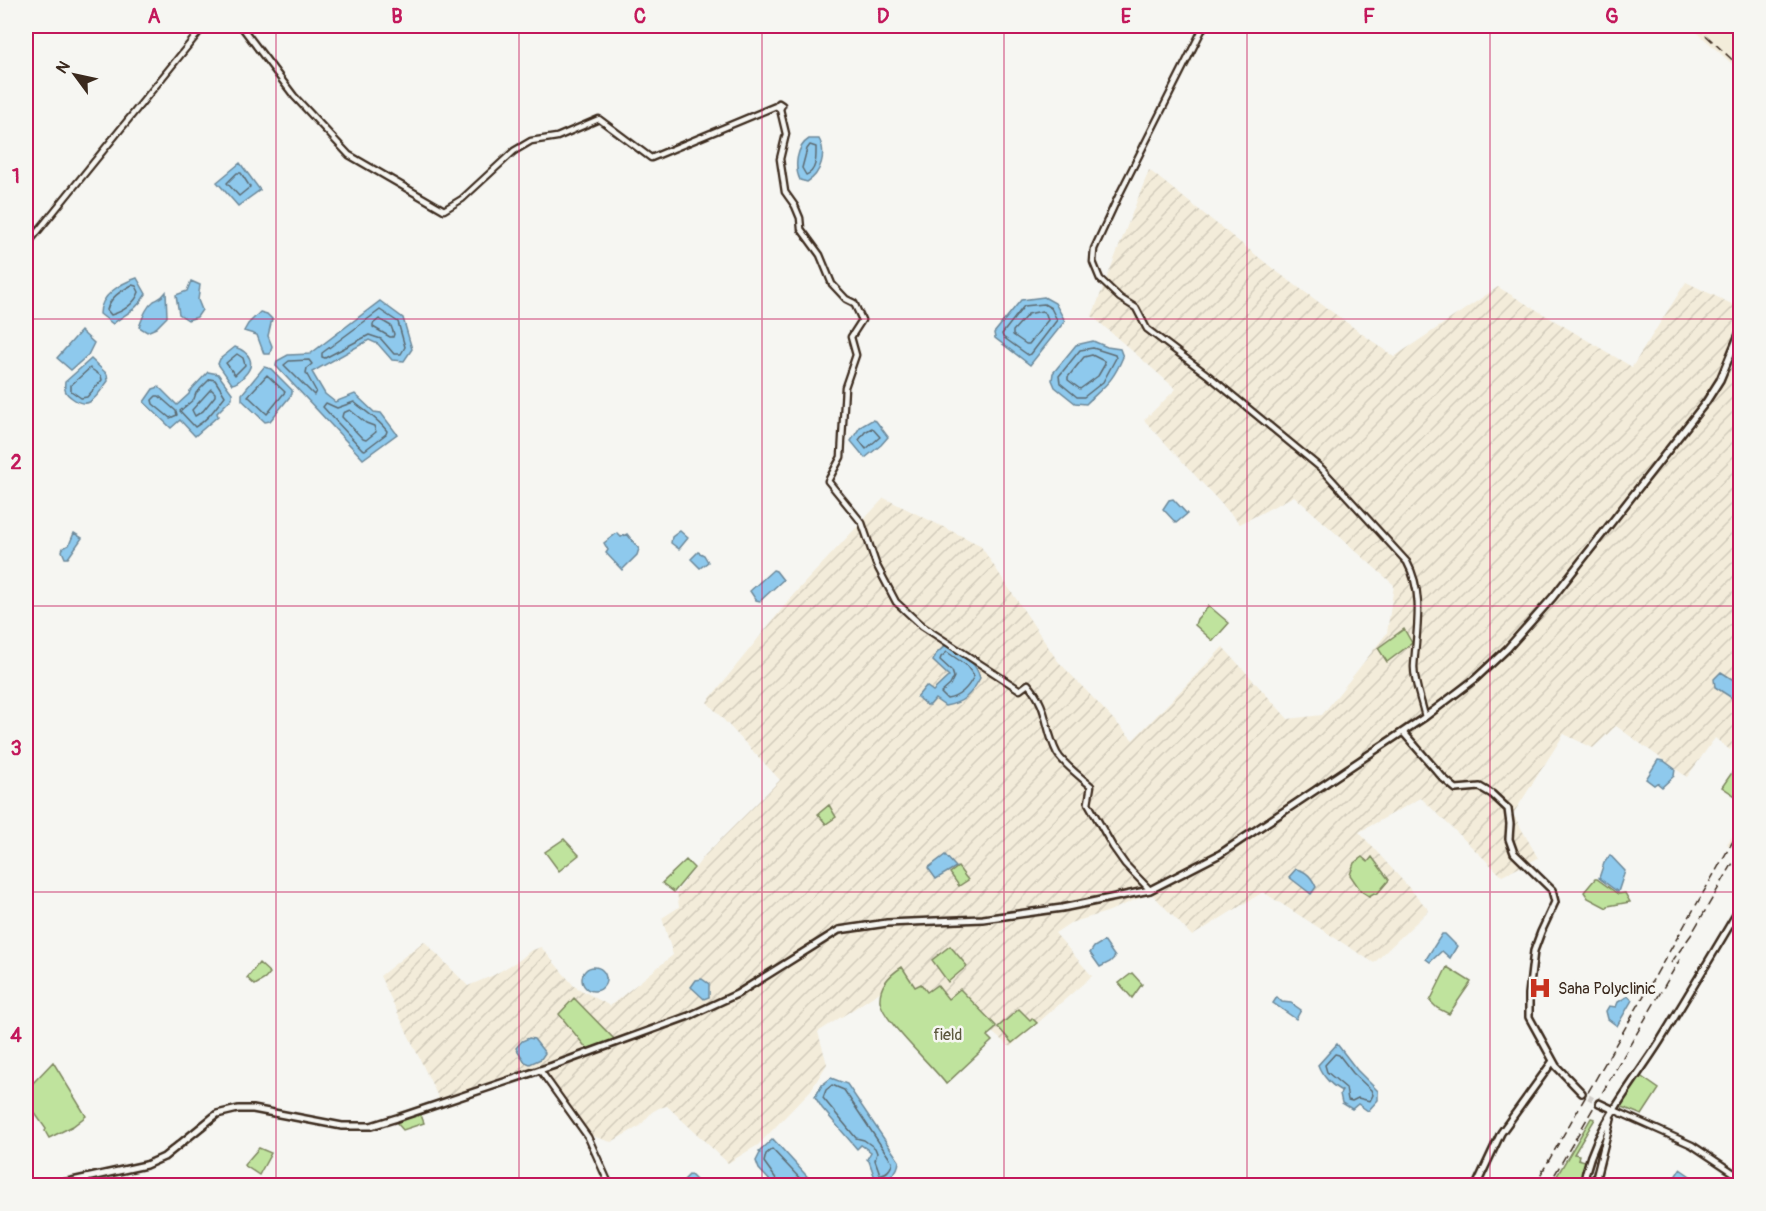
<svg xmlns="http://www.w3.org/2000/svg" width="1766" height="1211" font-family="Pangolin,sans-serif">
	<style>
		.built { fill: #f3ecda }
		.industrial { fill: url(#industrial-furrows) }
		.park { fill: #bfe39d; stroke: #7d865e; stroke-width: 1.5 }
		.water { fill: #8ec9ed; stroke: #6d899a; stroke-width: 1.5 }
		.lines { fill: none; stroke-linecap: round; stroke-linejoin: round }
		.shore { stroke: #5c6a71; stroke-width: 1.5 }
		.primary-tunnel { stroke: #d1cdc8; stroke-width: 5; stroke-dasharray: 5 2.5; stroke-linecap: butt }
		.secondary-casing { stroke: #3b2a1e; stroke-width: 9 }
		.primary-casing { stroke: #3b2a1e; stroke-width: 10 }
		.secondary { stroke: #f6f6f2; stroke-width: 4.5 }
		.primary { stroke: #f6f6f2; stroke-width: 5 }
		.rail { stroke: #3b2a1e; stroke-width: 1.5; stroke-dasharray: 9 4.5; stroke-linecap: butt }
		.grid { fill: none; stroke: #c2185b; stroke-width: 1.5; stroke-opacity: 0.55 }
		.labels { text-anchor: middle; stroke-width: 5; stroke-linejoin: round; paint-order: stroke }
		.poi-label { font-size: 16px; fill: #3b2a1e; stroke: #f6f6f2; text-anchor: start }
		.park-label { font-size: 16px; fill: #5c583e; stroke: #f6f6f2 }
		.neatline { fill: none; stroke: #c2185b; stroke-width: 2 }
		.grid-label { font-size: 20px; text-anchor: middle; font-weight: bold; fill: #c2185b }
	</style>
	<defs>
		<pattern id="industrial-furrows" width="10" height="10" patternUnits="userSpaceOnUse" patternTransform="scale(1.5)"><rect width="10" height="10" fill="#f3ecda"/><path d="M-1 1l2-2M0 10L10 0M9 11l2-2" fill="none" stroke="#d1cbbb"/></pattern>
	</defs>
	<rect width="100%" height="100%" fill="#f6f6f2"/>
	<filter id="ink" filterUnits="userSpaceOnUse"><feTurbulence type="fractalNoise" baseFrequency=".0167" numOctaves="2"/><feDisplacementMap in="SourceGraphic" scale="12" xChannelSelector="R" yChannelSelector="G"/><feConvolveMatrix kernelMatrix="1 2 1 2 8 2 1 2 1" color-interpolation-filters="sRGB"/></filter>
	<g filter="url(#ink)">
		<path class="built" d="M1690,26H1740V71Z
			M1740,824V853L1727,844Z"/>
		<path class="industrial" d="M1149,170L1276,271L1394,357L1498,287L1632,367L1686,282L1740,308V739L1730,750L1715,738L1687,777L1616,726L1593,748L1564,734L1513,814L1538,858L1502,876L1421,798L1359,832L1429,910L1374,963L1263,892L1192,936L1151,893L1107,912L1070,923L1055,933L1092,976L1010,1047L954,1001L938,1011L903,977L818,1032L827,1064L811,1090L758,1145L728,1163L667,1106L659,1108L652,1112L640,1126L611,1142L589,1135L568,1111L537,1066L439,1099L380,976L424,941L468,986L494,975L521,959L530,951L541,947L574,986L610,1006L673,955L662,918L679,907L677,892L705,855L780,780L707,702L794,594L884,498L980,545L1057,660L1133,740L1223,647L1288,719L1322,715L1387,633L1394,585L1294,496L1240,524L1144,420L1176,389L1092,316Z"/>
		<path class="park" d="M1209,606L1229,623L1213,641L1195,625L1197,619Z
			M1404,629L1412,643L1387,662L1378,648Z
			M1740,761V799L1722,787Z
			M829,805L836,817L826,824L818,814Z
			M564,839L579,855L559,871L545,852Z
			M1362,857L1368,862L1372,857L1389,880L1377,894L1374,893L1369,896L1361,891L1350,875L1354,863Z
			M686,860L694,868L674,892L662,883Z
			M958,867L968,880L959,886L950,873Z
			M1595,879H1597L1618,894L1625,893L1630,902L1608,906L1607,908L1588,898L1584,892Z
			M950,946L967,966L948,982L932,960Z
			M259,963L270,973L265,979L255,985L247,978Z
			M902,967L915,987L921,984L927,992L937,985L948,999L960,989L996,1026L995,1029L987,1036L992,1041L946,1084C933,1066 882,1020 880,1001C879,985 891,974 902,967Z
			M1447,967L1471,982L1449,1014L1437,1008L1430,1001Z
			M1132,973L1142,984L1132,998L1119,983Z
			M574,998L615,1040L587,1049L559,1014Z
			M1019,1009L1030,1020L1032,1018L1037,1023L1012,1043L998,1027Z
			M53,1062L86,1116L73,1126L49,1138L45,1131L46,1129L34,1112L31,1097L32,1084Z
			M1639,1075L1659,1089L1642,1115L1620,1106Z
			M410,1115H421L424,1123L403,1130L396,1122Z
			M1591,1118L1595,1119L1574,1154L1579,1155L1578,1159L1585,1161L1586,1164L1581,1181H1576L1573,1185L1551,1186Z
			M259,1148L271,1153L259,1175L244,1165Z"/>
		<path class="water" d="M809,139H819C827,153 821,174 807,182L800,180C794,167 796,147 809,139Z
			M240,163L260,190L238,206L217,182Z
			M137,278L146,294C136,311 126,313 113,324L100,314C100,295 121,283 137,278Z
			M191,281L200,285L198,300L202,310L197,317L188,320L179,314L176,295L187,291Z
			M166,292L167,317L156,328L147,332L139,327C143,317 146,307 154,301C160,298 162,298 166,292Z
			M1044,297L1055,303L1065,321L1030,365L995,338L994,333L1021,300Z
			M380,301L403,318L412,349L404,361L392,360L378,344L369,340L312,372L325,394L335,402L355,394L374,412L381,413L397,434L363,459L276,366L277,361L288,355L310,354Z
			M260,312L267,314L272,319L268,336L272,346L270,354H264L257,335L244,331L248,324Z
			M81,331L94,343L88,355L71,370L57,358Z
			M1093,341L1107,347L1120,349L1123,357C1112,383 1105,385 1086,404L1075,403L1055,387L1052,380L1053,373L1076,345Z
			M235,347C249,352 257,363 244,376C240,380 238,383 232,384L218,364L220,359Z
			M91,359L107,374L108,381C97,395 90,412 72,398C65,393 64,390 65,382Z
			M264,367L271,369L292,390V394L270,421L265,422L242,400V394Z
			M208,372L218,374L232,393V398L217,413L218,416L195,436L180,420L171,428L144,402L153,389L159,387L177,405L189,394L190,391Z
			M872,420L876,421L888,437L881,445L865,458L851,441L860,427Z
			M1173,499L1187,514L1176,523L1163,509L1169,500Z
			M680,531L688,538L679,549L671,543L672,537Z
			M74,533L82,538L68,558H65L62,551L63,548L69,545Z
			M617,533L621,537L627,534L639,549L637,555L622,570L606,553L608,550L604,543Z
			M698,552L704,555L708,562L700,568L691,559Z
			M773,570L776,571L783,580L760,601L756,600L750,591Z
			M947,644C960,650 977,663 980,678C971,695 963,703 945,706L935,699L930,705H926L917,697L926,686L933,691L949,676L933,661L936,654Z
			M1721,672L1740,684V701L1732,698L1715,687L1714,679Z
			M1658,760L1664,761L1675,769L1674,776L1662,787L1657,783L1654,785L1646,779Z
			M945,855L956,867L936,879L928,868Z
			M1610,855L1625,871L1618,892L1599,878L1604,863Z
			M1296,869C1307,871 1312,878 1316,887L1311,894L1289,877Z
			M1442,934H1445L1457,946L1450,958L1442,951L1430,962L1426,959Z
			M1104,941L1115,957L1110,962L1100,967L1090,953L1094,947Z
			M582 979a12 12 0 1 1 24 0a12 12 0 1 1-24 0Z
			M702,979L709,984V997L704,999L691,987L696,980Z
			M1628,996L1632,1000L1617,1026L1608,1019L1606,1011L1609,1006L1616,1007L1618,1002Z
			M1277,997L1282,1002L1291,1003L1301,1010L1296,1019L1273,1003Z
			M529,1038L534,1039L545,1053L541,1059L530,1064L525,1062L516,1048L522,1041Z
			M1337,1044L1357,1070L1378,1091V1100L1368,1111L1358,1104L1352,1109L1342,1103L1340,1094L1342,1091C1333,1087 1322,1076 1318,1065Z
			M831,1078L847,1084L899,1161C898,1173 890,1178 879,1182L876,1181L869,1161L867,1159L871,1152L861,1145L857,1149L822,1108L815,1097L822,1085Z
			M773,1139L815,1185H774L759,1169L756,1161L760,1153L759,1152Z
			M1680,1169L1696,1180L1693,1185H1674L1671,1183Z
			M690,1174L700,1184L699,1185H679Z"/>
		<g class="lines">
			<path class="shore" d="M810,145L816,147C816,157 817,171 806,175L802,168L807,149Z
				M237,173H241L250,187L239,196L227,183Z
				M132,285L136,286L139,292C135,304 122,312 111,315L107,310C110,297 121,291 132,285Z
				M1044,304L1051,308L1057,320L1031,354L1028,355L1003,337L1002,334L1024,306Z
				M380,310L398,322L405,347L401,354H394L381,339L369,335L325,358L322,357V353Z
				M1042,311L1046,314L1048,320L1029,344H1026L1013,335V331L1028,314Z
				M379,319L391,326L394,334L393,337H390L373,327V324Z
				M1093,348L1115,355L1116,358L1103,382L1084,397H1077L1060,383L1059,376L1080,350Z
				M237,354L243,358L245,365L235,375L226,363Z
				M1092,355L1104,361L1105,364L1098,376L1080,389L1068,380V377L1084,357Z
				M309,360L312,364L307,368L306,373L316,391L314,395L284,365L289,361Z
				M90,368L101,376L102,380L87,397L81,398L71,391V385Z
				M267,375L285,392L267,414L248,396Z
				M210,379L215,380L225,396C216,407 208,420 195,427L180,411L194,399L196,393Z
				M211,389L215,393V396L203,411L195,416L192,410Z
				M156,396H159L176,411L177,415L170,418L153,404L152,400Z
				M354,402C366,412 378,419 387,431L386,434L365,450L362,449L323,407L326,403L337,408Z
				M350,410L366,423L374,426L376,432L366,440L363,439L342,417L343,413Z
				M872,428L880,437L866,449L859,440L865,432Z
				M947,652L966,665L974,676C968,688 960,697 947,699L941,693L950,685L954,677L952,671L940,660L941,657Z
				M1335,1054L1339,1055L1353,1073L1371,1090L1373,1095L1370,1101L1358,1098L1352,1101L1348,1100L1346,1088L1327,1072L1325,1065Z
				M832,1085L844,1090L892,1162C892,1168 886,1175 880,1174L875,1160L877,1153L875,1148L864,1140L856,1138L823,1098L826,1090Z
				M778,1186L777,1180L764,1162L766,1154L772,1149L807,1186"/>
			<path class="primary-tunnel" d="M1582,1093L1599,1103"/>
			<g class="secondary-casing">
				<path id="secondary" d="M241,26L294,96L349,155L444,210L462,199L514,151L531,141L557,137L599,119L651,158L776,106
					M1204,26L1119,195L1094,249L1093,262L1100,279L1120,298L1136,308L1147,329L1209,376L1322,469L1407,562C1425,595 1416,631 1414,667C1414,683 1422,702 1425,717
					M780,109L776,106L779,103L782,105L780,109L786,134L780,159L785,192L795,206L800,218L801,229L820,255L832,284L846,299L854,303L862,320L851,337L856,355L845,387L841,457L828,481L862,523L876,564L896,602L922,626L1020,690L1028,684C1049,708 1044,728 1057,753C1063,764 1082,778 1091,786L1088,803L1113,847L1125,864L1150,890
					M26,246L204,26
					M540,1070L588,1137L610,1186
					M1614,1110L1692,1145L1740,1177"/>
			</g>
			<g class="primary-casing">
				<path id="primary" d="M1403,732L1443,778L1456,789L1480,787L1492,794L1508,809L1510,824L1509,839L1514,853L1552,890L1555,902L1541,932L1534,951L1529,994V1017L1556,1066L1582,1093
					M1599,1103L1614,1110
					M49,1186L146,1165L164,1157L217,1114L238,1109H253L342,1126H371L397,1118L552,1066L689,1016L737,994L839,930L887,923L983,919L1062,908L1150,890L1220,854L1425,717L1475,679L1507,649L1553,597L1706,402L1720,380L1740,332
					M1476,1186L1501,1133L1553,1061
					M1583,1186C1592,1130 1631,1087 1660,1041C1687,997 1714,952 1740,908
					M1594,1186L1611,1119"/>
			</g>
			<use href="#secondary" class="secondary"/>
			<use href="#primary" class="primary"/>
			<path class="rail" d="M1696,26L1740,67
				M1671,963L1691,935L1740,851
				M1534,1186L1740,829
				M1548,1186L1680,959"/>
		</g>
	</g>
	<path class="grid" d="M276,26V1186M519,26V1186M762,26V1186M1004,26V1186M1247,26V1186M1490,26V1186M26,319H1740M26,606H1740M26,892H1740"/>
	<defs>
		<g id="hospital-bare" transform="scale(1.8)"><path d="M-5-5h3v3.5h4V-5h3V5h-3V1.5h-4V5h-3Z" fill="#c8321e" stroke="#f6f6f2" stroke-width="2.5" paint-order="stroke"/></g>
	</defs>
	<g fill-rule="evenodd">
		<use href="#hospital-bare" x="1540" y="988"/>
	</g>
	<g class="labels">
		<g class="poi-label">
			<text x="1558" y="994">Saha Polyclinic</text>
		</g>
		<g class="park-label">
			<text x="948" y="1040">field</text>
		</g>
	</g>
	<rect width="1766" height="1211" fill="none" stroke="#f6f6f2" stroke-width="66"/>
	<g transform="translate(75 75) rotate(303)" stroke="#f6f6f2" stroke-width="4.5" paint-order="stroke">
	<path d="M0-4.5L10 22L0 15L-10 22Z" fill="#3b2a1e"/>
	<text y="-9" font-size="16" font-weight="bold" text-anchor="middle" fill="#3b2a1e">N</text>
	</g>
	<rect x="33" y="33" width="1700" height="1145" class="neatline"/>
	<g class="grid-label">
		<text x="154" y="23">A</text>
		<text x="397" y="23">B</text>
		<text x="640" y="23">C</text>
		<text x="883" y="23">D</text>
		<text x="1126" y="23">E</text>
		<text x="1369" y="23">F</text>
		<text x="1612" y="23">G</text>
		<text x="16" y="183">1</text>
		<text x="16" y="469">2</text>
		<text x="16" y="755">3</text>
		<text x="16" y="1042">4</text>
	</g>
</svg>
